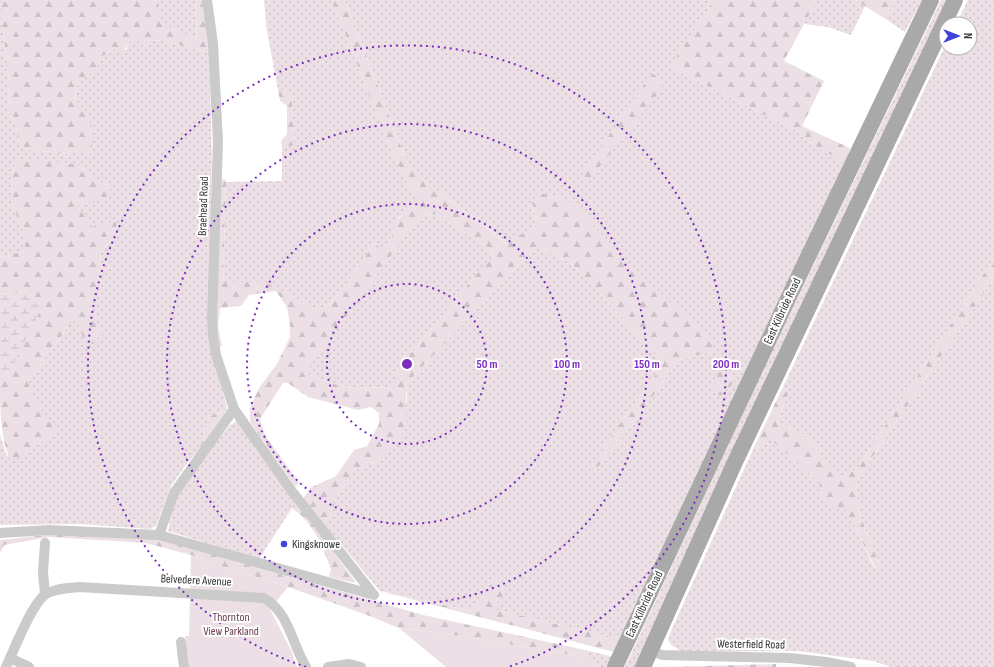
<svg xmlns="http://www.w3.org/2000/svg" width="994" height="667" font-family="'Sofia Sans Condensed',sans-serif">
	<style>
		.grass { fill: url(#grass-dots) }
		.forest { fill: url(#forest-firs); fill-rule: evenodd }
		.wetland { fill: url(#wetland-marsh) }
		.park { fill: #ece0e6 }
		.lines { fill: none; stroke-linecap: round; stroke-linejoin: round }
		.minor { stroke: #cbcbcb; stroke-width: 10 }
		.primary { stroke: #a9a9a9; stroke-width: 16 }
		.ring { fill: none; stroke: #7b2cbf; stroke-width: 2; stroke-dasharray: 2 4 }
		.poi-dot { fill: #3f42db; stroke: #fff; stroke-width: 1.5 }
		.labels { text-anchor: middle; stroke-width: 4; stroke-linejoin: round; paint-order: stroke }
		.street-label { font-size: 12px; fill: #313131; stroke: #fff }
		.poi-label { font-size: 12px; fill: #313131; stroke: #fff; text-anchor: start }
		.park-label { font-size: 12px; fill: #6a4052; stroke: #fff }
		.centre { fill: #7b2cbf; stroke: #fff; stroke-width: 2 }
		.ring-label { font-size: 12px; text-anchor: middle; font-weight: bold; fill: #7b2cbf; stroke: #fff; stroke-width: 4; stroke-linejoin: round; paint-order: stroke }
	</style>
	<defs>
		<pattern id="grass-dots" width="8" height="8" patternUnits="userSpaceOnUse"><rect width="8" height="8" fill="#ece0e6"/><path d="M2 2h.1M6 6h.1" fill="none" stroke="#cbc1c6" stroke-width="1.8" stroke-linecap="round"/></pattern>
		<pattern id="forest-firs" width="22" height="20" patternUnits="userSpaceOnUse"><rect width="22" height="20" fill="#ece0e6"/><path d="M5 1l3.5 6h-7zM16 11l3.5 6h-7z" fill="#cbc1c6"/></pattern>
		<pattern id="wetland-marsh" width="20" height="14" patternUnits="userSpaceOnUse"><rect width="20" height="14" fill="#ece0e6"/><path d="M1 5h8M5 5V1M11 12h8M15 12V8" fill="none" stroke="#cbc1c6"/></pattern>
	</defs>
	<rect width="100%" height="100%" fill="#fff"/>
	<path class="grass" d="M0,0H2V21L9,82L10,115L16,125L18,139L24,149L68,154L82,149L85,111L76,101L75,88L85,77L97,69L100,57L114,50H126L129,42L134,39L149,41L161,40L209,53L212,155L208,327L212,355L227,407L226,411L210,416L203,431L205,435L198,451L185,466L171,486L156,526L150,529L80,524L0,525V434L7,457L32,395L28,382L75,317L89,302L102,277L100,253L116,235L105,222L92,228L77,205L109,185C97,182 90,175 82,167L22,159L17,160L12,171L11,201L25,237V251L0,258Z
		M155,0H195L197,40L159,22L158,2Z
		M264,0H332L392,153L406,181L416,197L410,208L399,217L388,245L379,247L375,243L370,249L354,274L329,304L317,310L265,282H223L226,182L282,181V146L294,144L292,94L283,90H278L267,31Z
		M345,0H715L669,67L805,135L804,139L846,164L620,639L492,609L473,611L380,591L323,523L330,517L338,494L355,470L384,459L407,401L406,384L536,247L571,263L664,363L616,429L590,472H594L635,421L678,361L685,358L712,352L571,202L532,201L536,226L507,243L425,181L407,162Z
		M817,0H855L865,6L851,35L828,27L804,24Z
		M898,0H922L905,32L884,18Z
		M941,0H948L638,667H625L751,395Z
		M968,0H994V258L857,469L841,477C829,468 819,456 815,441L777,422L789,392L783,387L946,44V48H970V24H956Z
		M435,214L489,248L493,259L475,276L399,368L393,387L356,388L340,386L304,373L411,228L424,216Z
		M994,278V667H891L873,661L798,651L683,652L671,645L668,640L671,631L755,445L762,449L769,437L820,483L832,507H845L875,569L880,565L859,513L856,484L861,474Z
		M237,421L295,500L292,508L259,559L168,531L175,498L192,471L230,425Z
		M585,650L613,657L609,667H598Z"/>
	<path class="forest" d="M2,0H155L158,2L160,22L197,40L195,0H204L209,53L161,40L149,41L142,45L134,39C128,43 126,49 120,54L114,50L100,57L97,70L85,77L75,88L76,101L85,111L91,124L92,154H85L82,149L68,154L24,149L18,139L16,125L10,115L9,82L2,21Z
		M332,0H345L407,162L425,181L506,243L536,226L532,201L538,193L558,197L571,202L635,269L713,342L712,352L685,358L678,361L635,421L594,472H589L616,429L664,363L571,263L536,247L406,384V426L400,440L384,459L355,470L338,494L330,517L323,523L303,499L310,488L336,476L354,450L367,446L379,424V413L371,407L358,410L308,397L288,383H283L260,419L265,435L299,483L295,486L250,422V408L259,388L277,364L290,337V326L287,307L276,291L249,295L241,306L220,308L218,327L222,346L218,347L215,328L221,179L226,180L223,282H265L317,310L329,304L354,274L374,243L379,247L388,245L392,236L391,228C399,217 409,209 416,197L406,181L392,153ZM435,214L489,248L493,258L475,276L399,368L392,387L356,388L340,386L305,373L411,228L424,216Z
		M715,0H817L784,61L824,81L802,126L850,148L846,164L804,139L805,135L669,67Z
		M855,0H898L884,18Z
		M652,73L661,80L662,89L587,182L581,176Z
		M278,90H283L292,94L294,145L282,146L281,141L287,134V106L280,101Z
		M22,159L74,164C88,168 93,181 109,185L110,193L106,200L77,205L92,227L105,222H116V235L100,253L102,277L89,302L102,334L93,344L85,342L75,317L28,382L32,395L57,433L12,461C0,446 0,401 0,379L10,371L23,291L0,295V258L25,251V237L11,201L12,171L17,160Z
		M994,258V278L861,474L856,484L859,513L880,565L876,569L845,508L832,507L818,494L820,483L769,438L762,449L755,445L783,387L789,392L777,422L815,441C819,456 829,468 841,477L857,469Z
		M720,370L736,380L720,396L712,388Z
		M226,411L198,451L205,435L203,431L210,416Z
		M295,500L355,581V583L329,577L331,569L320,541L311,527L302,516L292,508Z
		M54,534L151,537L423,615L585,650L583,657L436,632L399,628L367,615L288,587L214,564L191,555L146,543L49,537L4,545L0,554V540Z
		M497,576L507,590L493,609L620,639L614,652L380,591L472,611Z
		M776,664V667H667Z"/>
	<path class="wetland" d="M23,291L41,309L10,371L0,379V295Z"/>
	<path class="park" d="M191,555L214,564L288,587L270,609L291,650L297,667H189L185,636H189Z
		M399,628L436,632L583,657L585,650L598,667H446Z"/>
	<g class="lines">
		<path class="minor" d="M207,0L213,44L218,142L212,318L213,336L216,355L234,409L291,490L374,595
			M0,533L49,530L159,535L374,595
			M159,535L174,493L234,409
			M45,543L43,573L45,594
			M181,642L184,667
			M650,650L662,655L790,658L826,662L851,667
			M10,658L29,667
			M6,667C14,650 32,603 46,594C56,588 68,588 79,587L264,598C289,612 292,644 306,667
			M328,667L349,664L361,667"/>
		<path class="primary" d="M615,667L795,284L931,0
			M643,667L735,462L955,0"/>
	</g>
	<g class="ring">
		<circle cx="407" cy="364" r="80"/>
		<circle cx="407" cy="364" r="160"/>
		<circle cx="407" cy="364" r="240"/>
		<path d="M306 667A319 319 0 1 1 508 667"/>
	</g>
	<circle class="poi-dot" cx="284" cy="544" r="4"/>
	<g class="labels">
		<g class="street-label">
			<text transform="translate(203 206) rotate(-88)" y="4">Braehead Road</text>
			<text transform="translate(782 311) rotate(-65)" y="4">East Kilbride Road</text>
			<text transform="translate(196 580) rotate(3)" y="4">Belvedere Avenue</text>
			<text transform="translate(644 604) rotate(-65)" y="4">East Kilbride Road</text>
			<text transform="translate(751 644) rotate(1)" y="4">Westerfield Road</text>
		</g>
		<g class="poi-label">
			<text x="292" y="548">Kingsknowe</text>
		</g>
		<g class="park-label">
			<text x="231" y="621">Thornton<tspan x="231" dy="14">View Parkland</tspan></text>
		</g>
	</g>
	<circle cx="407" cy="364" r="6" class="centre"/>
	<g class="ring-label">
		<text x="487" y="368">50 m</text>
		<text x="567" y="368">100 m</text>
		<text x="647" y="368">150 m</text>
		<text x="726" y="368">200 m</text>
	</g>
	<g transform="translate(958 36) rotate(90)"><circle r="19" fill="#ffffff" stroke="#adadad"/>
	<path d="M0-3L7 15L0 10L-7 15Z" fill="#3f42db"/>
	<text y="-6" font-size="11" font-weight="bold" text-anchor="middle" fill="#313131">N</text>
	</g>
</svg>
